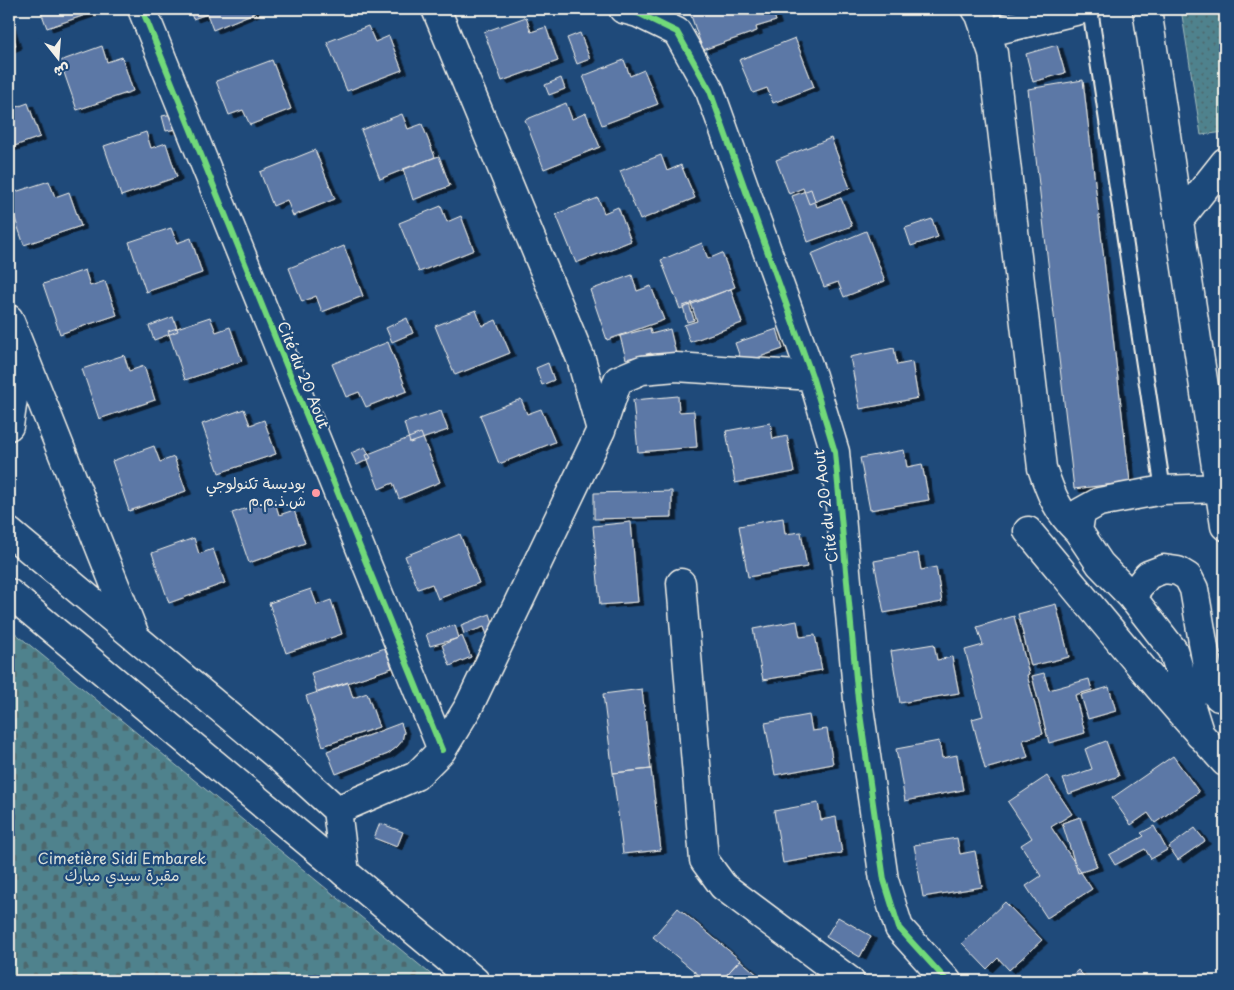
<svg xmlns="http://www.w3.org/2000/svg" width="1234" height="990" font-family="'Playpen Sans','Playpen Sans Arabic',sans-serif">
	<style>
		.grass { fill: url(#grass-dots); stroke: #a2baba }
		.cemetery { fill: url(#cemetery-stones); stroke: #a2baba }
		.building { fill: #5c78a6; stroke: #f4f1e8; filter: url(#shadow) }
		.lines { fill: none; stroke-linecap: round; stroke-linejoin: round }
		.lane-casing { stroke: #f4f1e8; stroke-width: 18 }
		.street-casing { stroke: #f4f1e8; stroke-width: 31 }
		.secondary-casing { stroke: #f4f1e8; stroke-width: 31 }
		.lane { stroke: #1f4a7a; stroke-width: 14 }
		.street { stroke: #1f4a7a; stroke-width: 28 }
		.secondary { stroke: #1f4a7a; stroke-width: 28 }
		.cycleway-casing { stroke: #1f4a7a; stroke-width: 9 }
		.cycleway { stroke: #71d979; stroke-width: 6 }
		.poi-dot { fill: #ff9aa2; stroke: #1f4a7a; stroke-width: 2 }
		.labels { text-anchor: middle; stroke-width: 4.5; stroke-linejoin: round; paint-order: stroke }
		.street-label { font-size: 15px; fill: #f4f1e8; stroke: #1f4a7a }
		.poi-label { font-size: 15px; fill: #f4f1e8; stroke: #1f4a7a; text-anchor: end }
		.park-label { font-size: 15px; fill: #dbe0da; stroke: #1f4a7a }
	</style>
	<defs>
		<pattern id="grass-dots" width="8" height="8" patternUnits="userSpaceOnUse" patternTransform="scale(1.25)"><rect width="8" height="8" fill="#50828d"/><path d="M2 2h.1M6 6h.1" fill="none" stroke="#4d686d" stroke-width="1.8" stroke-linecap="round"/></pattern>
		<pattern id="cemetery-stones" width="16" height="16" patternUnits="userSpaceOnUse" patternTransform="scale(1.25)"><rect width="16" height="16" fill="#50828d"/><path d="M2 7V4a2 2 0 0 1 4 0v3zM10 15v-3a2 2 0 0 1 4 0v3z" fill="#4d686d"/></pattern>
		<filter id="shadow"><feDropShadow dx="5.5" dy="3" stdDeviation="0" flood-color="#0009"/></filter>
	</defs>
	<rect width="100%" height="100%" fill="#1f4a7a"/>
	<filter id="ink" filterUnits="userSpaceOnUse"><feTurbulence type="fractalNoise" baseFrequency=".02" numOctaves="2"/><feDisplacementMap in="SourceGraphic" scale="10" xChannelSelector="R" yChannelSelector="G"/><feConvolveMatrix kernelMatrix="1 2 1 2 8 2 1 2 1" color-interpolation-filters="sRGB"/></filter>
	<g filter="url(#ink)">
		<path class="grass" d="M1181,9H1225V132L1201,135Z"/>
		<path class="cemetery" d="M9,628L439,981H9Z"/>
		<path class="building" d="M40,9H103L47,28Z
			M189,9H253L254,13L213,30L207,14L193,19Z
			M693,9H772L776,21L756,27L757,31L703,50L689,10Z
			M526,17L531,32L546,27L558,61L502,81L484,32Z
			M9,23L16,46L9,49Z
			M368,26L375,42L389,36L402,70L347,91L327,42Z
			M580,33L590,59L577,64L567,38Z
			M795,38L814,87L773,103L767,88L753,93L739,60Z
			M1057,45L1065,73L1033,82L1026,54Z
			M102,46L107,62L122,57L133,91L77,110L60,61Z
			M272,60L291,109L250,125L243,110L229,115L216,81Z
			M624,60L630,76L644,70L658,104L602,125L583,76Z
			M561,78L565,89L549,95L545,85Z
			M1083,80L1130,482L1074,489L1028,89Z
			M9,94L14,108L28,103L40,137L9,148Z
			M566,103L572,119L586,113L600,147L544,169L525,120Z
			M172,114L176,129L166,131L162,116Z
			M402,114L408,129L422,124L435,157L380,179L361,130Z
			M146,132L151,148L166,143L177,177L121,196L104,146Z
			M831,138L850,188L809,204L803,188L789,194L776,160Z
			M315,150L335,199L293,216L287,200L273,206L260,172Z
			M661,155L667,171L681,165L695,198L640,220L620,171Z
			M439,156L450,186L413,200L403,169Z
			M1225,177V207L1210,194Z
			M49,181L55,197L69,192L81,226L24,245L9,201V194Z
			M811,189L817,207L841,198L852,226L808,242L792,196Z
			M598,198L604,213L618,207L631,241L576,263L556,214Z
			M441,206L447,222L461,216L474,250L419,272L399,223Z
			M932,219L938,237L911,246L905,228Z
			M171,228L177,243L191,238L202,273L146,292L129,242Z
			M866,231L885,281L844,297L838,282L824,287L811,254Z
			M702,243L708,259L722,253L735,287L680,309L661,260Z
			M344,246L363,296L322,312L316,296L302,302L289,268Z
			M85,270L90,286L105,281L117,315L60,334L43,284Z
			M632,275L637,291L651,286L664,320L607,340L590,290Z
			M731,289L742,323L690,342L684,325L697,321L691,303Z
			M689,304L694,320L687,322L683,306Z
			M476,310L482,326L496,320L510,353L455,375L435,326Z
			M173,317L178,331L154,340L149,326Z
			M210,317L216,332L230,327L242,361L185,380L168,331Z
			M407,318L413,333L392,342L386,328Z
			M650,328L651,334L670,329L677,358L653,364L651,353L626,359L620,336Z
			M777,329L783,349L742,363L735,343Z
			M388,342L407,391L366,407L359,392L346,397L332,364Z
			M894,348L897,365L912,362L918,398L860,409L850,357Z
			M124,355L129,371L144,366L155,400L99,419L82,369Z
			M548,363L554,380L542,385L536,368Z
			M678,396L679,412L694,411L697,447L638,452L633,400Z
			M521,399L527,414L541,409L555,442L499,464L480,415Z
			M244,409L250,425L264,420L276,454L219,473L202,424Z
			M441,411L448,430L410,443L404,423Z
			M770,423L773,439L787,436L794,472L735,483L726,431Z
			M421,433L440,482L399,499L393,483L379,489L366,455Z
			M154,446L160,462L174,457L186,491L129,511L112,461Z
			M365,447L371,458L357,465L351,453Z
			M904,450L907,467L922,464L929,500L870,510L860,458Z
			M672,491V517L594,519V493Z
			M274,499L279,515L294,510L305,543L249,563L232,513Z
			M783,518L785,534L801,532L807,567L748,577L739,526Z
			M631,522L638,602L600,605L593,526Z
			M460,534L479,583L438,599L432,584L418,589L405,556Z
			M194,538L199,554L213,549L225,583L169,603L152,553Z
			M918,553L921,570L936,567L942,602L884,613L874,561Z
			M311,589L317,605L331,600L342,634L286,653L269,603Z
			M1056,604L1069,657L1031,666L1018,614Z
			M490,614L499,640L490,643L484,627L464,634L461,625Z
			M1014,616L1029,674L1027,675L1043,734L1023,740L1028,757L985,769L972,719L983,716L965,650L983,645L977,627Z
			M797,621L800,637L815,635L822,670L763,680L753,629Z
			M455,625L459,638L430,646L426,634Z
			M462,636L471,657L450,666L442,645Z
			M934,644L937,660L952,657L959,693L900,703L891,651Z
			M385,648L392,668L317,693L311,673Z
			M1044,673L1049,690L1089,679L1092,690L1075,695L1085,733L1049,743L1032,676Z
			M348,682L353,698L367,693L379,727L323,746L306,696Z
			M1109,687L1116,711L1088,719L1081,695Z
			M642,689L651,769L613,773L603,694Z
			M809,715L812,731L827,729L833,764L775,775L765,723Z
			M401,723L404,732L402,741L397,747L388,754L336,774L327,751Z
			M939,741L942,758L957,755L963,790L905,801L896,749Z
			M1106,741L1119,776L1069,794L1063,779L1092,769L1085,749Z
			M1173,756L1199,792L1155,823L1148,813L1131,825L1112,798Z
			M651,769L661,850L623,854L613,773Z
			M1047,776L1072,814L1051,827L1092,889L1047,918L1026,886L1041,876L1021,845L1032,838L1008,802Z
			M818,803L821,820L836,817L842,853L783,863L774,811Z
			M1080,817L1097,867L1078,873L1062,823Z
			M380,823L403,832L397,847L374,838Z
			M1154,826L1167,850L1151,859L1145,849L1115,865L1109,855L1144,836L1141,833Z
			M1195,828L1205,841L1178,860L1169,847Z
			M957,838L960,854L975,851L982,887L923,897L914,845Z
			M1225,869V879L1220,873Z
			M1005,902L1042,940L1009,970L998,958L987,969L962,943Z
			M678,908L740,960L721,981H706L653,937Z
			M838,917L871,936L860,957L826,937Z
			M740,960L765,981H721Z
			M1078,970L1089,981H1066Z"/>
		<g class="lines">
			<g class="lane-casing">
				<path id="lane" d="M1090,9L1163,490"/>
			</g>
			<g class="street-casing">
				<path id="street" d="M142,9L442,750
					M436,9L581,359L601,430
					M623,9L638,13L677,32L710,91L812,376L835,452L858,700L884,880L899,928L947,981
					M976,9L980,15L993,53L1042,468C1051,494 1057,511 1078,531
					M1147,9L1225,526
					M985,33L1084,9
					M1179,220L1225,162
					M9,319L134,633
					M9,426L20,351
					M1028,531C1093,609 1157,688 1225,762
					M9,532L281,759L337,810L345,873
					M681,583L704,860L723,886L850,981
					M1131,596L1148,575L1164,569L1178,571L1188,577L1194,589L1211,689L1219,697L1225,698
					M1200,735L1173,650L1131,596L1100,564L1078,531L1081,512L1099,502L1163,490L1219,488
					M337,810L416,776L442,750L469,706L601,430L618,380L642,370L676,367L812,376"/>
			</g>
			<g class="secondary-casing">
				<path id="secondary" d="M9,593L475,981"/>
			</g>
			<use href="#lane" class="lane"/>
			<use href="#street" class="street"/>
			<use href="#secondary" class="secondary"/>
			<g class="cycleway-casing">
				<path id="cycleway" d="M142,9L442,750
					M623,9L638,13L677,32L710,91L812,376L835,452L858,700L884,880L899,928L947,981"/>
			</g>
			<use href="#cycleway" class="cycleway"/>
		</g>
	</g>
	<circle class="poi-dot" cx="316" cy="493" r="5"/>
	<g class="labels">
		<g class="street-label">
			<text transform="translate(303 375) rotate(68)" y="5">Cité du 20 Aout</text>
			<text transform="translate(826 506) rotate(-97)" y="5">Cité du 20 Aout</text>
		</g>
		<g class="poi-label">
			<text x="306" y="489">بوديسة تكنولوجي<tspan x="306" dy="17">ش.ذ.م.م</tspan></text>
		</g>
		<g class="park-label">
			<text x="122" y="864">Cimetière Sidi Embarek<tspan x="122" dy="17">مقبرة سيدي مبارك</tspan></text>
		</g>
	</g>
	<rect width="1234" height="990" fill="none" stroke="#1f4a7a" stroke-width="30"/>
	<rect x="15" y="15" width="1204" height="960" fill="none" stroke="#f4f1e8" stroke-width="2" filter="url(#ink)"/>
	<g transform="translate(58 58) rotate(163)" stroke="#1f4a7a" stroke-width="4" paint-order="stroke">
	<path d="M0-4L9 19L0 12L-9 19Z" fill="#f4f1e8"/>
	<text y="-8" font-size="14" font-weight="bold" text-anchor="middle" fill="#f4f1e8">ش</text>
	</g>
</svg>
